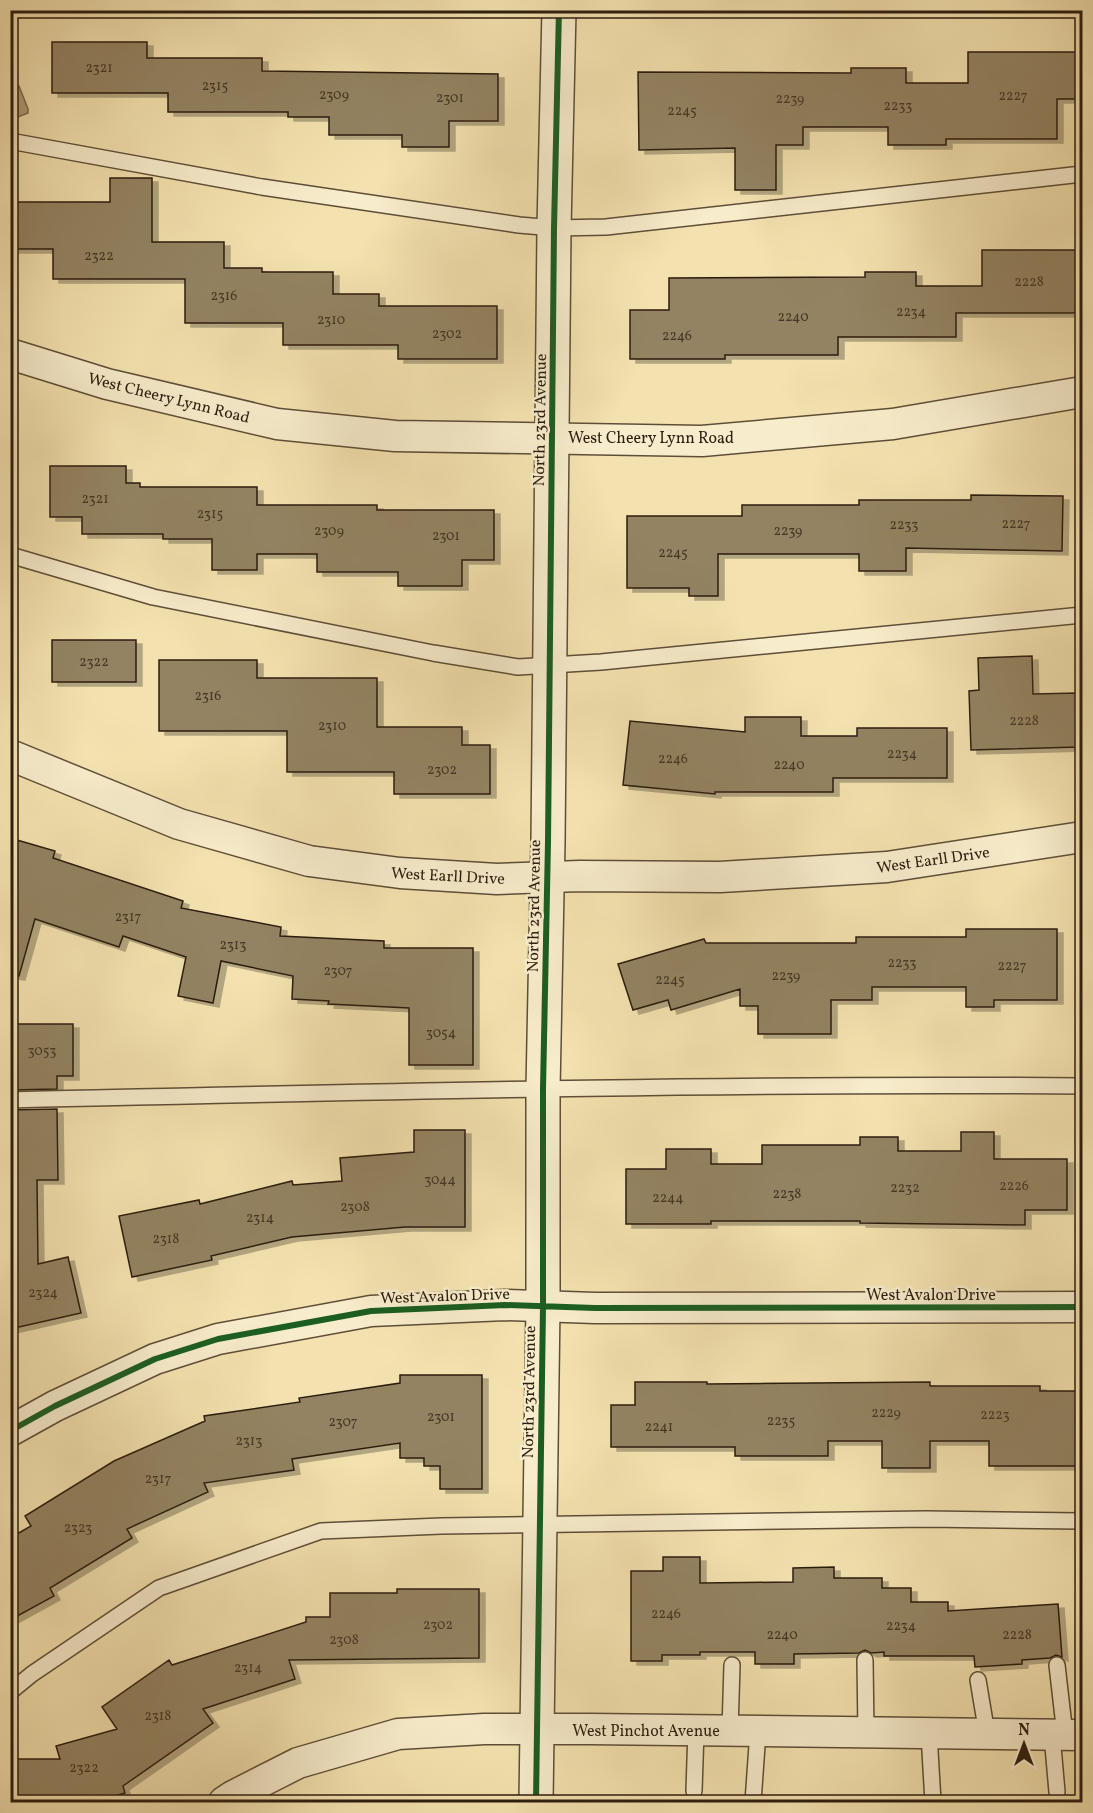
<svg xmlns="http://www.w3.org/2000/svg" width="1093" height="1813" font-family="Vollkorn,serif">
	<style>
		.water { fill: #af9f79; stroke: #7b6b4f; stroke-width: 1.5 }
		.building { fill: #938362; stroke: #2c1d0f; stroke-width: 1.5; filter: url(#shadow) }
		.lines { fill: none; stroke-linecap: round; stroke-linejoin: round }
		.service-casing { stroke: #5e4e37; stroke-width: 18 }
		.minor-casing { stroke: #5e4e37; stroke-width: 33 }
		.tertiary-casing { stroke: #5e4e37; stroke-width: 36 }
		.service { stroke: #f7eccb; stroke-width: 15 }
		.minor { stroke: #f7eccb; stroke-width: 30 }
		.tertiary { stroke: #f7eccb; stroke-width: 33 }
		.cycleway-casing { stroke: #f7eccb; stroke-width: 10 }
		.cycleway { stroke: #1b5e20; stroke-width: 6 }
		.labels { text-anchor: middle; stroke-width: 5; stroke-linejoin: round; paint-order: stroke }
		.number-label { font-size: 14px; fill: #463624 }
		.street-label { font-size: 16px; fill: #2c1d0f; stroke: #f7eccb }
	</style>
	<defs>
		<filter id="shadow"><feDropShadow dx="6" dy="4" stdDeviation="0" flood-color="#0004"/></filter>
	</defs>
	<rect width="100%" height="100%" fill="#f3e2af"/>
	<filter id="stains"><feTurbulence type="fractalNoise" baseFrequency=".00333" numOctaves="4"/><feColorMatrix values="0 0 0 0 .2 0 0 0 0 .09 0 0 0 0 .02 0 0 0 .5 -.17"/></filter>
	<radialGradient id="worn" r=".72"><stop offset=".6" stop-color="#630" stop-opacity="0"/><stop offset="1" stop-color="#630" stop-opacity=".3"/></radialGradient>
	<path class="water" d="M11,86H19L28,109V113L18,117L11,113Z"/>
	<path class="building" d="M52,42H147V58H262V71L498,74V121H449V147H402V135H329V117H288V112H168V93H52Z
		M968,52H1083V99H1057V139H946V145H888V127H803V145H776V190H735V148L639,150L638,72L851,73V68H906V83H968Z
		M110,178H152V242H224V268H262V272H333V294H379V306H497V359H398V345H283V323H185V279H53V249H10V202H110Z
		M982,250H1076V313H956V337H838V355H725V359H630V310H669V278L865,277V272H916V286H982Z
		M50,466H126V483H140V487H257V505H377V510H494V560H462V586H398V572H317V554H257V570H212V539H163V534H82V517H50Z
		M971,495L1063,496L1062,551L906,548V571H859V554H718V596H689V588H627V516H742V505H859V500H971Z
		M52,640H136V682H52Z
		M1032,656L1033,694L1077,693L1078,747L971,750L969,691L979,690L978,658Z
		M159,660H257V678H377V727H462V745H490V794H394V772H287V731H159Z
		M745,717H801V736H857V728H947V778H833V792H715V794L623,785L630,721L745,732Z
		M10,838L55,851L53,858L183,901L181,908L281,927L280,936L384,941V948H473V1065H409V1008L328,1004L329,1001L292,999L293,976L221,961L213,1003L178,996L186,957L123,936L119,947L35,919L19,976L10,975Z
		M966,929H1057V1000H994V1007H966V987H872V1000H831V1034H758V1006H740V989L671,1010L668,1000L633,1010L618,964L704,939L706,943H856V937H966Z
		M10,1024H73V1076H57V1089L10,1090Z
		M57,1109L58,1180H37L38,1264L68,1257L81,1313L10,1329V1110Z
		M414,1130H465V1227H405L292,1237L211,1256L212,1260L132,1277L119,1216L199,1200L200,1204L292,1181L293,1185L342,1181L340,1158L414,1152Z
		M961,1132H994V1159H1067V1210H1025V1225L860,1223V1221H711V1224H626V1169H666V1149H711V1164H762V1145H860V1137H898V1151H961Z
		M400,1375H482V1489H440V1466H424V1458H400V1443L292,1459L294,1470L204,1483L208,1492L127,1529L132,1538L50,1588L54,1596L10,1620V1538L31,1526L25,1516L114,1461L205,1421L204,1416L300,1402L299,1398L400,1383Z
		M635,1382H707V1384L930,1382V1386H1040V1391H1083V1466H989V1441H930V1468H882V1441H828V1456H735V1447H611V1405H635Z
		M663,1557H700V1583L793,1582V1568L834,1567V1578H882V1588H911V1602H948V1611L1058,1604L1062,1657L1056,1655L1050,1658L1022,1660V1664L975,1667L974,1656H884V1652L871,1653L865,1650L859,1653L794,1654V1664H755V1652H700V1655H662V1661H631V1571H663Z
		M397,1589H479V1658L289,1660L295,1679L203,1709L213,1723L123,1786L125,1793L91,1803H10V1759H60L56,1746L117,1729L102,1707L169,1660L172,1665L306,1622V1617H330V1593H397Z"/>
	<g class="lines">
		<g class="service-casing">
			<path id="service" d="M10,141L262,187L519,225L554,228L606,227L1082,174
				M10,555L153,597L433,653L518,667L601,662L1082,615
				M10,1100C368,1092 725,1083 1082,1086
				M865,1660L866,1733
				M1057,1665L1065,1735
				M978,1680L987,1734
				M10,1692L32,1674L159,1588L321,1531L441,1526L926,1519L1082,1521
				M730,1730L732,1665
				M929,1734L933,1802
				M1052,1735L1057,1792
				M694,1791L696,1730
				M753,1802L758,1731"/>
		</g>
		<g class="minor-casing">
			<path id="minor" d="M10,354L107,384L277,424L395,436L702,441L893,424L1082,392
				M10,755L179,824L309,861L400,873L497,879L580,876L720,877L887,867L1082,837
				M10,1431L55,1406L155,1359L218,1339L371,1311L505,1305L595,1308L1082,1307
				M224,1802L233,1796L298,1763L398,1734L484,1729H590L1082,1735"/>
		</g>
		<g class="tertiary-casing">
			<path id="tertiary" d="M536,1802L543,1307V1089L548,842L554,228L559,10"/>
		</g>
		<use href="#service" class="service"/>
		<use href="#minor" class="minor"/>
		<use href="#tertiary" class="tertiary"/>
		<g class="cycleway-casing">
			<path id="cycleway" d="M10,1431L55,1406L155,1359L218,1339L371,1311L505,1305L595,1308L1082,1307
				M536,1802L543,1307V1089L548,842L554,228L559,10"/>
		</g>
		<use href="#cycleway" class="cycleway"/>
	</g>
	<g class="labels">
		<g class="number-label">
			<text x="99" y="72">2321</text>
			<text x="215" y="90">2315</text>
			<text x="334" y="99">2309</text>
			<text x="1013" y="100">2227</text>
			<text x="450" y="102">2301</text>
			<text x="790" y="103">2239</text>
			<text x="898" y="110">2233</text>
			<text x="682" y="115">2245</text>
			<text x="99" y="260">2322</text>
			<text x="1029" y="286">2228</text>
			<text x="224" y="300">2316</text>
			<text x="911" y="316">2234</text>
			<text x="793" y="321">2240</text>
			<text x="331" y="324">2310</text>
			<text x="447" y="338">2302</text>
			<text x="677" y="340">2246</text>
			<text x="95" y="503">2321</text>
			<text x="210" y="518">2315</text>
			<text x="1016" y="528">2227</text>
			<text x="904" y="529">2233</text>
			<text x="329" y="535">2309</text>
			<text x="788" y="535">2239</text>
			<text x="446" y="540">2301</text>
			<text x="673" y="557">2245</text>
			<text x="94" y="666">2322</text>
			<text x="208" y="700">2316</text>
			<text x="1024" y="725">2228</text>
			<text x="332" y="730">2310</text>
			<text x="902" y="758">2234</text>
			<text x="673" y="763">2246</text>
			<text x="789" y="769">2240</text>
			<text x="442" y="774">2302</text>
			<text x="128" y="921">2317</text>
			<text x="233" y="949">2313</text>
			<text x="902" y="967">2233</text>
			<text x="1012" y="970">2227</text>
			<text x="338" y="975">2307</text>
			<text x="786" y="980">2239</text>
			<text x="670" y="984">2245</text>
			<text x="441" y="1037">3054</text>
			<text x="42" y="1055">3053</text>
			<text x="440" y="1184">3044</text>
			<text x="1014" y="1190">2226</text>
			<text x="905" y="1192">2232</text>
			<text x="787" y="1198">2238</text>
			<text x="668" y="1202">2244</text>
			<text x="355" y="1211">2308</text>
			<text x="260" y="1222">2314</text>
			<text x="166" y="1243">2318</text>
			<text x="43" y="1297">2324</text>
			<text x="886" y="1417">2229</text>
			<text x="995" y="1419">2223</text>
			<text x="441" y="1421">2301</text>
			<text x="781" y="1425">2235</text>
			<text x="343" y="1426">2307</text>
			<text x="659" y="1431">2241</text>
			<text x="249" y="1445">2313</text>
			<text x="158" y="1483">2317</text>
			<text x="78" y="1532">2323</text>
			<text x="666" y="1618">2246</text>
			<text x="438" y="1629">2302</text>
			<text x="901" y="1630">2234</text>
			<text x="782" y="1639">2240</text>
			<text x="1017" y="1639">2228</text>
			<text x="344" y="1644">2308</text>
			<text x="248" y="1672">2314</text>
			<text x="158" y="1720">2318</text>
			<text x="84" y="1772">2322</text>
		</g>
		<g class="street-label">
			<text transform="translate(169 397) rotate(14)" y="6">West Cheery Lynn Road</text>
			<text transform="translate(539 420) rotate(-89)" y="6">North 23rd Avenue</text>
			<text x="651" y="443">West Cheery Lynn Road</text>
			<text transform="translate(933 859) rotate(-8)" y="6">West Earll Drive</text>
			<text transform="translate(448 875) rotate(3)" y="6">West Earll Drive</text>
			<text transform="translate(533 906) rotate(-89)" y="6">North 23rd Avenue</text>
			<text x="931" y="1300">West Avalon Drive</text>
			<text transform="translate(445 1295) rotate(-2)" y="6">West Avalon Drive</text>
			<text transform="translate(528 1392) rotate(-89)" y="6">North 23rd Avenue</text>
			<text x="646" y="1736">West Pinchot Avenue</text>
		</g>
	</g>
	<rect width="1093" height="1813" fill="none" stroke="#f3e2af" stroke-width="36"/>
	<rect x="12" y="12" width="1069" height="1789" fill="none" stroke="#2c1d0f" stroke-width="3"/>
	<rect x="18" y="18" width="1057" height="1777" fill="none" stroke="#2c1d0f" stroke-width="1.5"/>
	<g transform="translate(1024 1744)" stroke="#f7eccb" stroke-width="4.5" paint-order="stroke">
	<path d="M0-4.5L10 22L0 15L-10 22Z" fill="#2c1d0f"/>
	<text y="-9" font-size="16" font-weight="bold" text-anchor="middle" fill="#2c1d0f">N</text>
	</g>
	<rect width="100%" height="100%" filter="url(#stains)"/>
	<rect width="100%" height="100%" fill="url(#worn)"/>
</svg>
